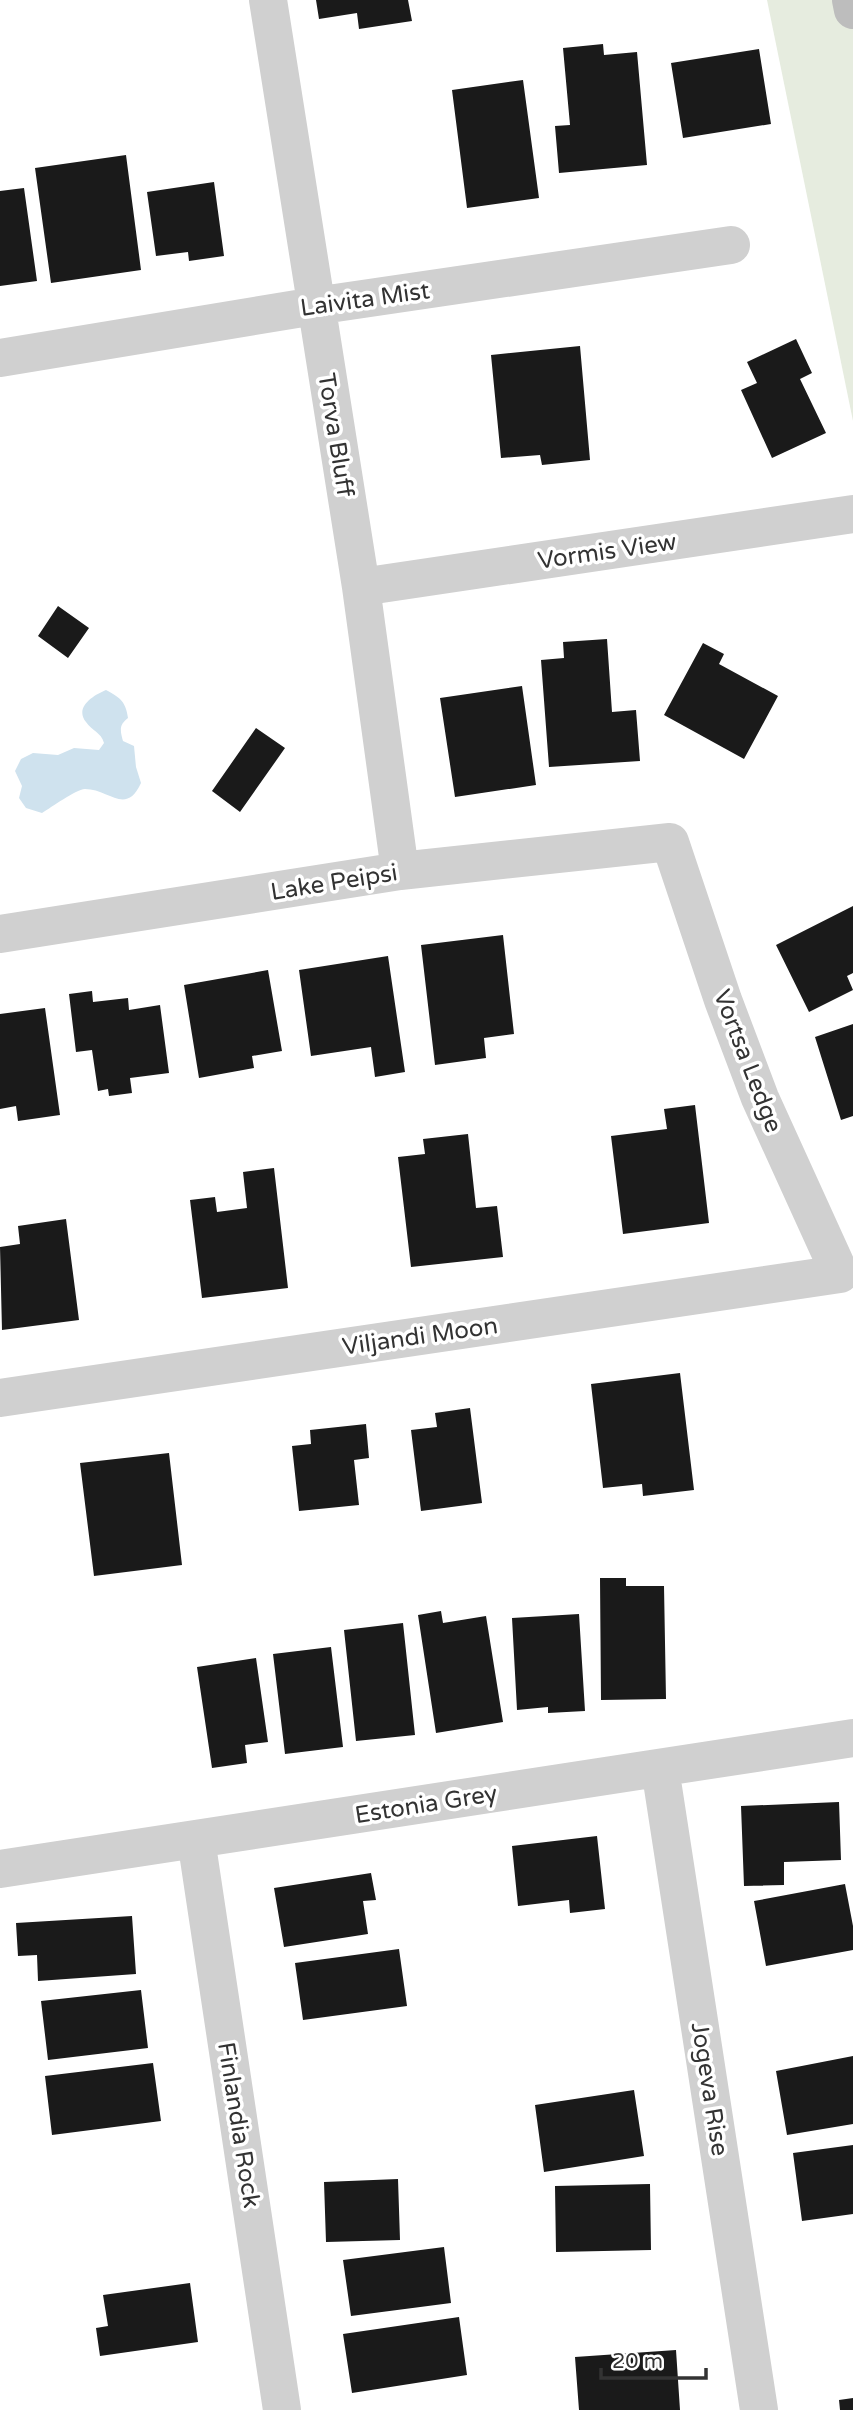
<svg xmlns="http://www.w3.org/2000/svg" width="853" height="2410" font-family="'Varela Round',sans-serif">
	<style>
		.green { fill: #e6ecdf }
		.water { fill: #cfe2ee }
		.building { fill: #1a1a1a }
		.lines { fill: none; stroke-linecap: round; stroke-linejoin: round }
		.street { stroke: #d0d0d0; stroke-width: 38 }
		.secondary { stroke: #bdbdbd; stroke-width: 38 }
		.labels { text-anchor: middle; stroke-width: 7; stroke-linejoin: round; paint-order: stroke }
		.street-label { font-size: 24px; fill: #333; stroke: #fff }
	</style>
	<rect width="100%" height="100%" fill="#fff"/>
	<path class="green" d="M767,0H853V421Z"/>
	<path class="water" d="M106,690C119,697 126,701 128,718C119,725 120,730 123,741L134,746L136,767L141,783C126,816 109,789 85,789C75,790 52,807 42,813L26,808L19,798L22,786L15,771L21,759L33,753L58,755L74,748L99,750L104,743C101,732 92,731 86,722C74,707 94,695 106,690Z"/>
	<path class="building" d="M316,0H408L412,21L359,29L357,13L319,19Z
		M603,44L604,55L637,52L647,165L559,173L555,126L570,125L563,48Z
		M759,49L771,124L683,138L671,63Z
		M523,80L539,198L467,208L452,90Z
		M126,155L141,270L51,283L35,168Z
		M214,182L224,256L189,261L188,252L156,256L147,192Z
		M24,188L37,281L0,286V191Z
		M796,339L812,373L800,379L826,433L772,458L741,390L757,383L747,362Z
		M580,346L590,460L542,465L540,455L501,458L491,355Z
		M58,606L89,628L68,658L38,636Z
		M607,639L612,712L636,710L640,761L549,767L541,660L564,658L563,642Z
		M703,643L724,654L719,664L778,696L744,759L664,715Z
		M522,686L536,785L455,797L440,698Z
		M256,728L285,748L240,812L212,791Z
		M853,906V973L847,976L853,990L809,1012L776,945Z
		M503,935L514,1034L484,1038L486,1058L435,1065L421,945Z
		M388,956L405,1072L375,1077L371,1047L311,1056L299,970Z
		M268,970L282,1051L252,1056L254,1068L199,1078L184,985Z
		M92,991L93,1002L128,998L129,1010L160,1005L169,1073L130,1078L132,1093L109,1096L108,1089L98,1091L92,1050L76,1052L69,994Z
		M45,1008L60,1115L18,1121L16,1106L0,1109V1014Z
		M853,1024V1116L841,1120L815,1037Z
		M695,1105L709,1223L623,1234L611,1136L667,1129L664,1109Z
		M468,1134L476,1208L497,1206L503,1257L411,1267L398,1157L425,1154L423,1139Z
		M274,1168L288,1288L202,1298L190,1200L215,1197L217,1212L247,1208L243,1172Z
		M66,1219L79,1320L2,1330L0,1247L20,1244L18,1226Z
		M680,1373L694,1490L643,1496L642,1484L603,1488L591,1384Z
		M470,1408L482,1503L421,1511L411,1430L437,1427L435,1413Z
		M366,1424L369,1458L354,1460L359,1505L299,1511L292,1446L311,1444L310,1430Z
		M169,1453L182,1565L94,1576L80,1463Z
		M600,1578H626V1586H664L666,1699L601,1700Z
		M441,1611L443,1623L486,1616L503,1722L436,1733L418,1615Z
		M579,1614L585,1711L548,1713V1707L517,1710L512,1618Z
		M403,1623L415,1735L356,1741L344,1630Z
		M331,1647L343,1747L285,1754L273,1654Z
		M256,1658L268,1742L245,1745L247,1763L212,1768L197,1667Z
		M839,1802L841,1860L784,1862V1885L744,1886L741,1806Z
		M597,1836L605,1909L570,1913L569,1900L518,1906L512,1846Z
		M371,1873L376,1900L363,1901L368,1934L284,1947L274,1888Z
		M845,1884L853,1926V1950L766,1966L754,1901Z
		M132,1916L136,1974L38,1981L37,1955L18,1956L16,1923Z
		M399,1949L407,2006L303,2020L295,1963Z
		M141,1990L148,2048L48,2060L41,2001Z
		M853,2056V2124L787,2135L776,2071Z
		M153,2063L161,2121L52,2135L45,2076Z
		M634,2090L644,2156L544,2172L535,2105Z
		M853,2145V2214L802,2221L793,2153Z
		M398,2179L400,2240L326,2242L324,2182Z
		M650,2184L651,2250L556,2252L555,2186Z
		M444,2247L451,2303L351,2316L343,2260Z
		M190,2283L198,2342L100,2356L96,2328L108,2326L103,2295Z
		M459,2317L467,2375L352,2393L343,2334Z
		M676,2350L680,2410H579L575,2357Z
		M853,2398V2410H840L839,2400Z"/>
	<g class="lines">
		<path class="street" d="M268,0L361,587L400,871
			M0,358L315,306L731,245
			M361,587L853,514
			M0,934L400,871L670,842L723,1000L760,1098L840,1274L0,1398
			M660,1768L759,2410
			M196,1839L282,2410
			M0,1869L853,1738"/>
		<path class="secondary" d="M851,0L853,10"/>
	</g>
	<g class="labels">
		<g class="street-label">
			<text transform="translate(365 299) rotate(-8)" y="8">Laivita Mist</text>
			<text transform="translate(336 435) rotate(81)" y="8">Torva Bluff</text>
			<text transform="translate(607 551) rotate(-8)" y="8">Vormis View</text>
			<text transform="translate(334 882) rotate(-9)" y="8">Lake Peipsi</text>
			<text transform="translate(748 1061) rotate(69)" y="8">Vortsa Ledge</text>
			<text transform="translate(420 1336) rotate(-8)" y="8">Viljandi Moon</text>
			<text transform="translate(426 1804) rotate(-9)" y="8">Estonia Grey</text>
			<text transform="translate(710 2089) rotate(81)" y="8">Jogeva Rise</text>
			<text transform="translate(239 2125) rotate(81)" y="8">Finlandia Rock</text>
		</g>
	</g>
	<path d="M601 2368v10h105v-10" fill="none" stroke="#333333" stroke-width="3.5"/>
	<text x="612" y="2368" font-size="21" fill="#333333" stroke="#ffffff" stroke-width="5" paint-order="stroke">20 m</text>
</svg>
